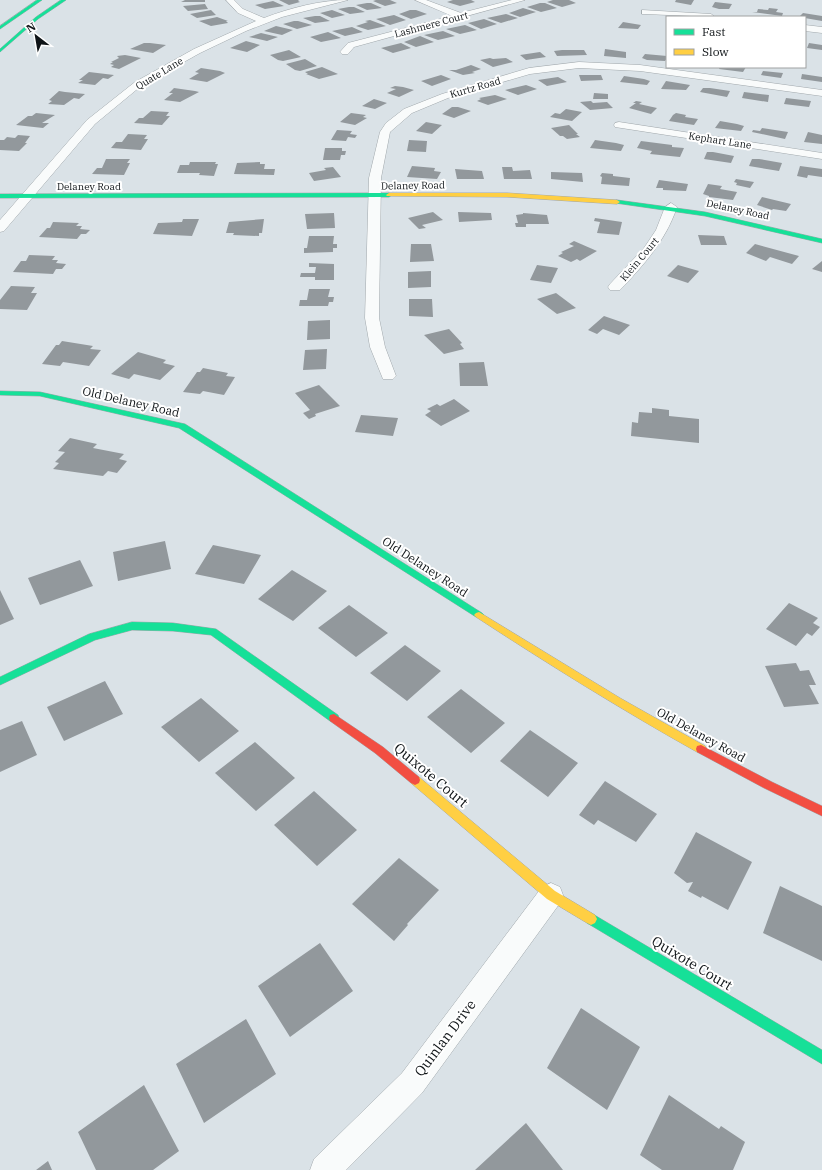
<svg xmlns="http://www.w3.org/2000/svg" width="822" height="1170" font-family="'IBM Plex Serif',serif">
	<style>
		.building { fill: #92989c }
		.lines { fill: none; stroke-linecap: round; stroke-linejoin: round }
		.street-casing { stroke: #a1a8ac; stroke-width: 1 }
		.fast-casing { stroke: #a1a8ac; stroke-width: 1 }
		.slow-casing { stroke: #a1a8ac; stroke-width: 1 }
		.jam-casing { stroke: #a1a8ac; stroke-width: 1 }
		.street { fill: #f9fbfb; fill-rule: evenodd }
		.fast { fill: #16e098; fill-rule: evenodd }
		.slow { fill: #ffcf43; fill-rule: evenodd }
		.jam { fill: #f24e42; fill-rule: evenodd }
		.labels { text-anchor: middle; stroke-width: 4; stroke-linejoin: round; paint-order: stroke }
		.far-street-label { font-size: 10px; fill: #0f1417; stroke: #fff }
		.street-label { font-size: 12px; fill: #0f1417; stroke: #fff }
		.near-street-label { font-size: 14px; fill: #0f1417; stroke: #fff }
	</style>
	<rect width="100%" height="100%" fill="#dae2e7"/>
	<path class="building" d="M185,0H205V2H181Z
		M279,0H299L298,1L300,2L289,5Z
		M376,0H390L397,3L385,6L373,1Z
		M453,0H471L475,2L460,6L447,2Z
		M553,0H569L576,3L562,7L547,2Z
		M676,0H694L691,5L675,2Z
		M273,1L284,6L265,9L255,5Z
		M715,2L732,4L729,9H719L712,7Z
		M367,3H371L382,8L367,10L356,5Z
		M540,3H545L557,8L541,12L527,7Z
		M205,4L208,9L188,11L183,6Z
		M349,7H354L365,12L350,14L338,9Z
		M523,8L536,12L520,17L509,13Z
		M769,8L778,9L776,12L783,13L782,16L752,12H757L758,9L768,10Z
		M211,10L216,15L197,18L190,14Z
		M332,10L345,15L332,18L320,13Z
		M410,10H416L427,14L411,19L399,14Z
		M803,13L822,16V21L799,17Z
		M506,14L518,18L501,23L487,18Z
		M394,15L406,20L390,25L376,19Z
		M315,16H320L330,21L315,23L303,18Z
		M217,17L228,21H226L228,23L211,26L199,21Z
		M484,19L497,24L481,29L468,23Z
		M370,20L386,26L368,30L356,26L368,22L365,21Z
		M294,21H298L312,25L297,29L283,24Z
		M623,22L641,25L638,29L618,28Z
		M465,25L477,30L460,34L446,29Z
		M276,26L293,30L282,35L264,31Z
		M352,27L363,32L345,36L332,31Z
		M443,31L455,36L438,40L424,35Z
		M328,32L341,38L321,42L310,37Z
		M261,33L278,37L267,41L249,37Z
		M420,36L434,42L416,47L404,42Z
		M246,41L260,45L247,52L230,48Z
		M144,43H150L166,45L153,53L130,49Z
		M401,43L411,48L393,53L381,48Z
		M809,43L822,45V50L807,48Z
		M605,49L626,52V58L604,56Z
		M289,50L301,57L283,61L278,60L270,55Z
		M562,50H584L587,55L557,56L554,51Z
		M540,52L546,57L526,60L520,55Z
		M645,54L667,56V58L665,61L647,60L642,58Z
		M125,55L141,58L119,69L111,67L114,65L110,64L113,62H111L119,58L117,56Z
		M490,58L493,59L506,58L513,62L493,67L480,60Z
		M305,59L317,66L300,71L295,70L286,64Z
		M471,65L481,69L472,72L475,73L463,75L449,70H456Z
		M322,67L338,74L319,79L306,74H308L305,72Z
		M720,67H746L743,72L719,69Z
		M201,68L220,71L225,73L207,82L189,79L199,73L195,72Z
		M763,71L783,73L781,78L761,75Z
		M89,72L114,75L108,79L103,78L95,85L78,83L83,80H79Z
		M802,74L822,77V82L801,79Z
		M441,75L451,79L432,86L421,81Z
		M579,75H601L603,80L581,81Z
		M624,76L644,79L650,81L647,85L620,82Z
		M558,77L567,82L547,86L538,80Z
		M666,81L690,85L686,90L661,89Z
		M526,85L537,89L518,95L505,90Z
		M395,86L403,87L414,90L399,97L387,93L396,89L390,88Z
		M174,88L195,91L199,92L180,102L164,100L173,93H169Z
		M703,88H710L730,91L727,97L700,92Z
		M59,91L65,92L85,94L79,99L74,98L64,105L48,104L52,101L49,100Z
		M744,92L769,95L768,102L742,98Z
		M594,93L608,94V99H593Z
		M495,95L507,99L488,105L477,101L481,99L479,98Z
		M786,98L811,101L809,107L784,104Z
		M374,99L387,103L375,109L362,106Z
		M591,101L593,103L607,102L613,108L590,110L580,102Z
		M636,101L642,102L639,104L657,108L651,114L629,108L636,103H633Z
		M452,107H458L471,111L454,118L442,114Z
		M566,109L582,112L572,121L550,117L555,113L560,114Z
		M151,111L169,112L166,116H170L162,125L134,123L139,118H143Z
		M36,113L55,115L42,123H49L43,128L16,125L28,116H32Z
		M351,113L366,115L363,117L367,118L355,125L340,122Z
		M676,113L686,115L685,117L698,119L694,125L669,121L673,115Z
		M720,121L737,124L744,126L741,131L715,128Z
		M426,122L442,125L432,134L416,131Z
		M569,125L578,134H576L580,137L567,139L563,136H560L551,128Z
		M762,128L788,132L785,139L752,132L753,130L760,131Z
		M337,130L352,131L350,134L357,135L355,138L348,137L346,141L331,140Z
		M808,132L822,135V144L804,142Z
		M128,134L147,135L144,139H148L141,150L111,148L116,142H122Z
		M18,135L30,136L25,143H27L19,151L0,150V140H4L7,137L15,138Z
		M409,140L427,141L426,152L407,151Z
		M595,140L616,143L624,145L621,151L590,148Z
		M641,141L672,145V147L684,148L680,157L650,154L652,151L637,148Z
		M325,148H342V151H346L345,155H341L340,160H323Z
		M707,152H713L734,156L731,163L704,159Z
		M106,159H130L127,163H130L124,175L92,174L97,168H102Z
		M752,159H759L782,163L779,171L749,166Z
		M190,162H216L215,164H218L214,176L199,175L200,173H177L180,165H189Z
		M260,162V164H265L264,169H275L274,175L234,174L237,163Z
		M412,166L435,168L434,171L441,172L437,179L407,177Z
		M800,166L822,169V177L808,175L807,178L797,176Z
		M333,167L341,177L314,181L309,173L326,170L324,168Z
		M502,167H512L513,171L530,170L532,179H504Z
		M455,169L482,171L484,179H457Z
		M551,172L582,173L583,182L551,179Z
		M602,173L613,174V176L630,178L629,186L601,184L602,177L600,176Z
		M736,179L754,182L750,188L736,185L737,183L734,182Z
		M659,180L688,184L686,191L663,190V188H656Z
		M708,184L722,186L720,189L737,192L733,200L709,197V196L703,194Z
		M762,197L791,204L786,211L773,209L772,210L757,205Z
		M433,212L443,220L422,225L426,228L419,229L408,218Z
		M458,212L491,213L492,220L459,222Z
		M334,213L335,228L307,229L305,214Z
		M523,213L547,215L549,224H526V227H516L515,223H518L516,215L523,214Z
		M595,218L622,222L619,235L597,233L600,222L594,221Z
		M183,219H199L192,236L153,234L158,223L182,222Z
		M264,219L262,233H259V236L233,235L234,233H226L229,222Z
		M53,222L79,223L76,226H82L80,229L90,230L86,234H81L77,239L39,237L47,228H50Z
		M698,235L724,236L727,245H701Z
		M309,236H334L333,244H337V248H333V252L304,253V248H307Z
		M574,241L597,251L580,261L577,259L571,262L558,256L563,253L561,252L574,246L569,244Z
		M411,244H431L434,261L410,262Z
		M755,244L799,256L792,264L770,257L766,261L746,253Z
		M29,255L55,256L52,260H58L56,263L66,264L62,269H56L53,274L13,272L21,261H26Z
		M822,261V272L812,269Z
		M309,263L334,264V280H315V277H300L301,273H315L316,267H309Z
		M537,265L558,268L551,283L530,280Z
		M678,265L699,271L688,283L667,276Z
		M431,271V287L408,288V272Z
		M11,286L35,287L31,293H37L27,310L0,309V300Z
		M309,289H330L328,297H334L333,302H329L328,306H299L300,300H307Z
		M556,293L576,308L557,314L537,299Z
		M409,299H432L433,317L409,316Z
		M604,316L630,325L619,335L603,329L597,334L588,330Z
		M330,320V339L307,340L308,321Z
		M449,329L462,343L460,344L464,349L444,354L424,335Z
		M62,341L93,346L90,349L101,350L89,366L63,362L60,366L42,364L56,345H59Z
		M327,349L326,369L303,370L305,350Z
		M138,352L166,360L163,363L175,366L160,380L134,374L129,379L111,374Z
		M484,362L488,386H460L459,363Z
		M203,368L228,373L226,376L235,377L224,395L203,391L200,394L183,392L197,372H200Z
		M319,385L340,406L315,414L316,416L309,419L303,413L310,410L295,393Z
		M454,399L470,411L441,426L425,415L431,411L427,409L437,404L440,406Z
		M652,408L669,410V416L699,419V443L631,436L632,422L638,423L639,412L652,413Z
		M361,415L398,418L393,436L355,432Z
		M70,438L97,444L93,448L124,454L119,459L127,461L117,473L108,471L103,476L53,469L59,463L55,462L65,452L58,451Z
		M165,541L171,569L118,581L113,552Z
		M213,545L261,555L244,584L195,574Z
		M80,560L93,586L40,605L28,578Z
		M292,570L327,591L293,621L258,599Z
		M0,590L14,619L0,625Z
		M789,603L818,618L813,623L820,627L812,636L807,633L796,646L766,629Z
		M349,605L388,633L356,657L318,628Z
		M405,645L441,671L407,701L370,673Z
		M796,663L800,671L809,670L816,685H809L819,704L784,707L765,666Z
		M105,681L123,714L64,741L47,707Z
		M461,689L505,723L471,753L427,717Z
		M201,698L239,731L199,762L161,727Z
		M22,721L37,755L0,772V730Z
		M530,730L578,763L548,797L500,761Z
		M255,742L295,778L256,811L215,773Z
		M605,781L657,814L636,842L598,820L594,825L579,815Z
		M314,791L357,830L317,866L274,825Z
		M696,832L752,862L728,910L702,896L701,898L688,891L693,882L687,883L674,873Z
		M399,858L439,890L407,924L408,925L394,941L352,904Z
		M780,886L822,906V961L763,933Z
		M320,943L353,991L290,1037L258,986Z
		M581,1008L640,1047L607,1110L547,1068Z
		M246,1019L276,1074L204,1123L176,1064Z
		M144,1085L179,1151L153,1170H96L78,1132Z
		M669,1095L719,1129L721,1126L745,1142L733,1170H662L640,1155Z
		M526,1123L563,1170H475Z
		M48,1161L52,1170H36Z"/>
	<g class="lines">
		<g class="street-casing">
			<path id="street" d="M226,0H234L243,9L264,18C290,8 321,0 348,0L282,17L246,31L200,53L141,86L95,124L4,231L0,232V220L87,120L135,82L194,49L256,21L238,13Z
				M415,0H426L461,13L512,0H525L354,47L348,54H342L340,52L348,43L452,16Z
				M642,10L711,14L715,17L645,14H642Z
				M805,25L822,27V33L805,31Z
				M579,62L640,65L822,90V96L640,71L579,68L530,74L448,98L412,113L390,132L381,178L379,318L385,347L396,376L393,379H383L370,347L365,318L369,178L380,132L386,123L404,109L442,94L529,68Z
				M619,122L822,153V159L615,127L614,125L615,123Z
				M671,203L677,207C666,240 644,265 620,290H610L608,287L610,284L644,248L656,230L665,207Z
				M551,883L560,887L563,895L560,903L422,1093L346,1170H310L314,1159L402,1073L542,887Z"/>
		</g>
		<g class="fast-casing">
			<path id="fast" d="M37,0H42L0,29V26Z
				M61,0H66L38,19L0,52V49L36,17Z
				M0,194L389,193L392,195L389,197L0,198Z
				M617,200L705,212L822,239V243L705,216L615,203V201Z
				M0,391L40,392L185,424L482,613L484,615L482,617H476L179,428L40,396L0,395Z
				M132,622L173,623L216,629L338,715L339,718L338,721L334,722L330,721L211,635L173,631L132,630L95,640L0,685V677L89,634Z
				M591,913L822,1050V1064L587,923L585,919L587,915Z"/>
		</g>
		<g class="slow-casing">
			<path id="slow" d="M389,193H507L617,200L620,202L617,204L507,197L387,196L386,195Z
				M479,612L620,698L705,746L706,749L705,752L701,753L697,752C622,710 548,664 476,617L474,615L476,613Z
				M415,775L419,777L555,891L595,915L597,919L595,923L591,925L587,923L547,899L411,783L410,780L411,777Z"/>
		</g>
		<g class="jam-casing">
			<path id="jam" d="M334,714L383,747L419,777L420,780L419,783L415,785L411,783L375,753L330,721L329,718L330,715Z
				M701,745L772,782L822,806V816L764,788L697,752L696,749L697,746Z"/>
		</g>
		<use href="#street" class="street"/>
		<use href="#fast" class="fast"/>
		<use href="#slow" class="slow"/>
		<use href="#jam" class="jam"/>
	</g>
	<g class="labels">
		<g class="far-street-label">
			<text transform="translate(431 24) rotate(-15)" y="4">Lashmere Court</text>
			<text transform="translate(159 73) rotate(-31)" y="4">Quate Lane</text>
			<text transform="translate(475 87) rotate(-16)" y="4">Kurtz Road</text>
			<text transform="translate(720 140) rotate(9)" y="4">Kephart Lane</text>
			<text transform="translate(413 185) rotate(-1)" y="4">Delaney Road</text>
			<text x="89" y="190">Delaney Road</text>
			<text transform="translate(738 209) rotate(12)" y="4">Delaney Road</text>
			<text transform="translate(639 259) rotate(-50)" y="4">Klein Court</text>
		</g>
		<g class="street-label">
			<text transform="translate(131 402) rotate(13)" y="4">Old Delaney Road</text>
			<text transform="translate(425 567) rotate(33)" y="4">Old Delaney Road</text>
			<text transform="translate(701 735) rotate(29)" y="4">Old Delaney Road</text>
		</g>
		<g class="near-street-label">
			<text transform="translate(431 775) rotate(40)" y="5">Quixote Court</text>
			<text transform="translate(692 963) rotate(31)" y="5">Quixote Court</text>
			<text transform="translate(445 1038) rotate(-53)" y="5">Quinlan Drive</text>
		</g>
	</g>
	<rect x="666" y="16" width="140" height="52" fill="#ffffff" stroke="#9fa1a2"/>
	<rect x="674" y="29" width="20" height="6" fill="#16e098" stroke="#9fa1a2"/>
	<text x="702" y="36" font-size="12" fill="#0f1417">Fast</text>
	<rect x="674" y="49" width="20" height="6" fill="#ffcf43" stroke="#9fa1a2"/>
	<text x="702" y="56" font-size="12" fill="#0f1417">Slow</text>
	<g transform="translate(36 36) rotate(329)" stroke="#ffffff" stroke-width="3" paint-order="stroke">
	<path d="M0-3L7 15L0 10L-7 15Z" fill="#0f1417"/>
	<text y="-6" font-size="11" font-weight="bold" text-anchor="middle" fill="#0f1417">N</text>
	</g>
</svg>
